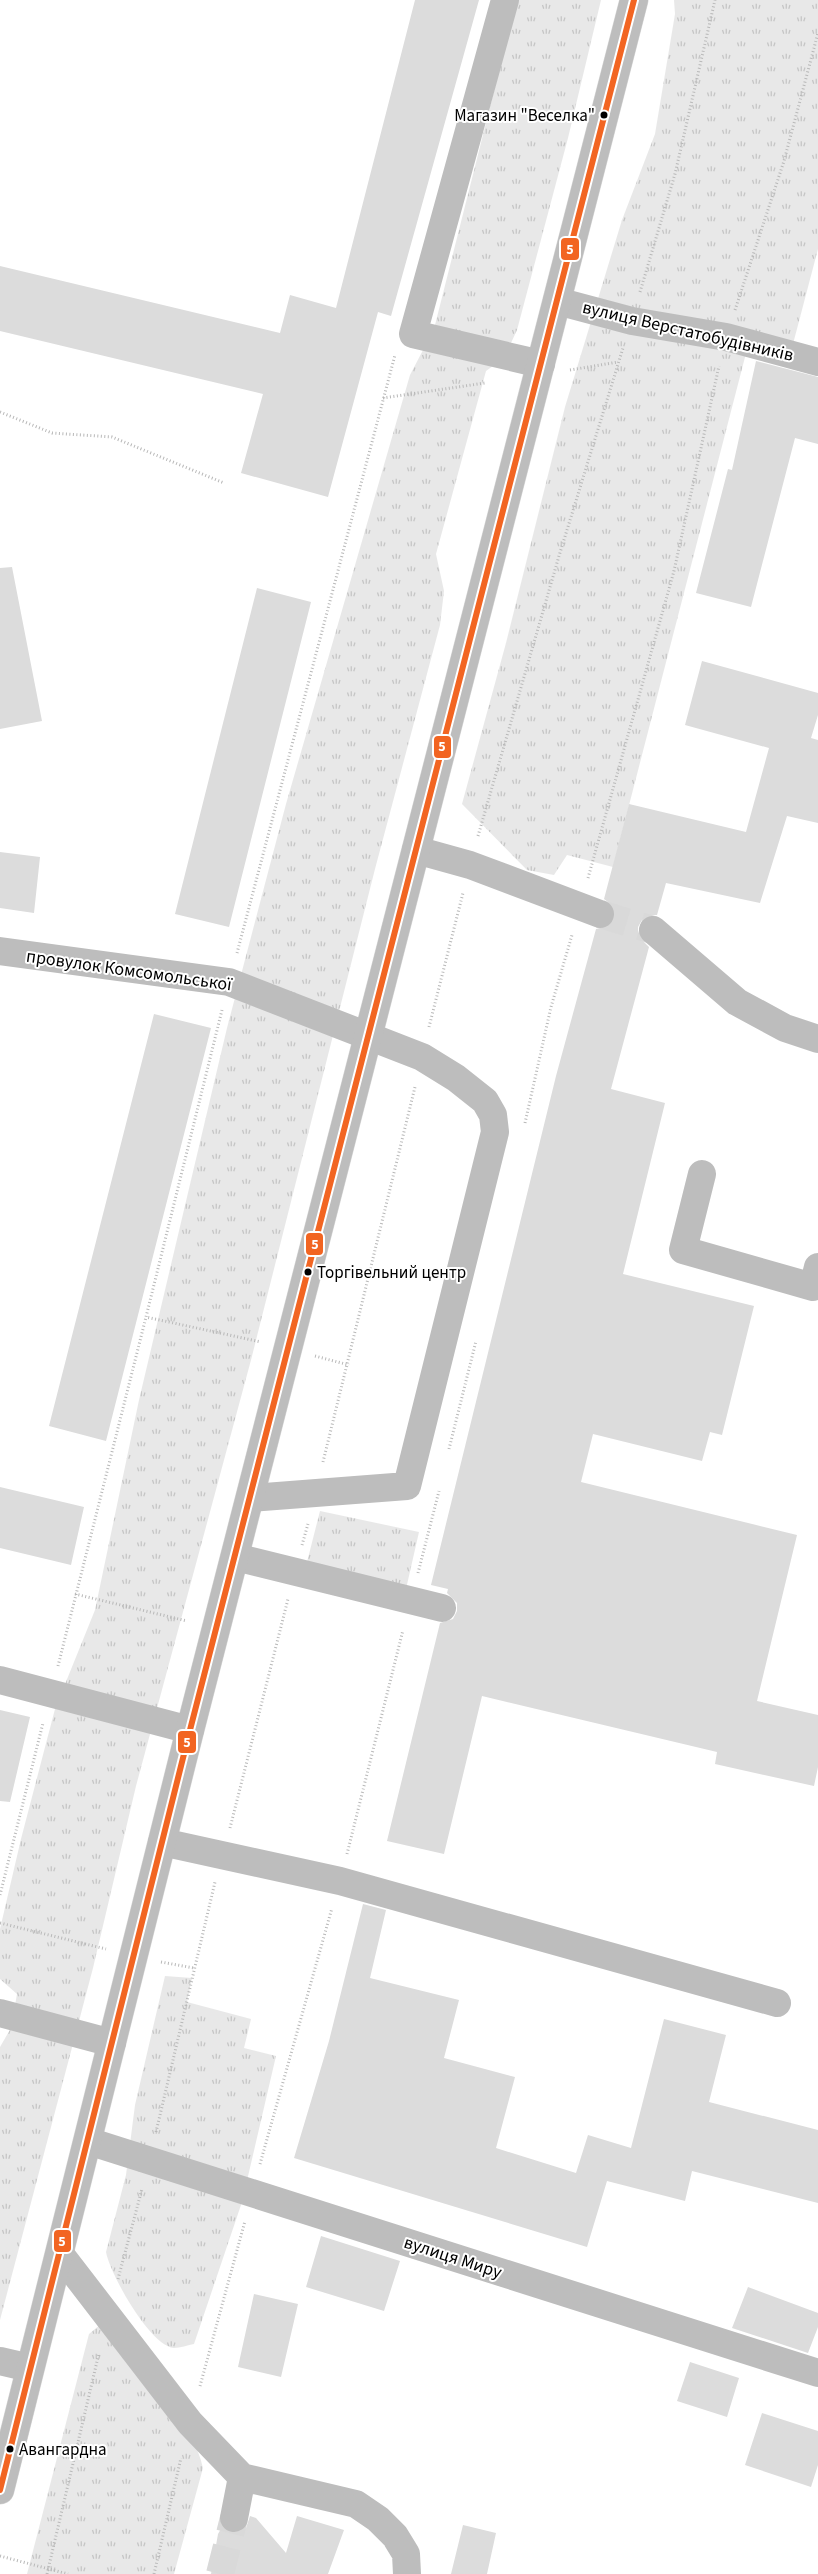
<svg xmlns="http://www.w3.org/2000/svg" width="818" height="2574" font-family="'Source Sans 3',sans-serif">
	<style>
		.grass { fill: url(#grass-tufts) }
		.building { fill: #dcdcdc }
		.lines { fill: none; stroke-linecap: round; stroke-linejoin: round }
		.minor-tunnel { stroke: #d9d9d9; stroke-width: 28; stroke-dasharray: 28 14; stroke-linecap: butt }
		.major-casing { stroke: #dbdbdb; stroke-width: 29 }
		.path { stroke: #b8b8b8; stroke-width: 3; stroke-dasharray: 1 2.5; stroke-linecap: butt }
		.minor { stroke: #bdbdbd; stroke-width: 28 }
		.major { stroke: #bdbdbd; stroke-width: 28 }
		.bus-1-casing { stroke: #fff; stroke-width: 10 }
		.bus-1 { stroke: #f26522; stroke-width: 6 }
		.bus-dot { fill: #000; stroke: #fff; stroke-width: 2 }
		.labels { text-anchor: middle; stroke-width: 4; stroke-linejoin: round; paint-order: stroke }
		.bus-label { font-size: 17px; fill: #000; stroke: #fff; text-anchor: start }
		.street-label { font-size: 18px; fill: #000; stroke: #fff }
		.line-badge { stroke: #fff; stroke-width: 2 }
		.badge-label { font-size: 14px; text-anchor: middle; font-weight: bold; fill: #fff }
	</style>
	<defs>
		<pattern id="grass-tufts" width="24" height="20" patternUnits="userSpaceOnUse" patternTransform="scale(1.25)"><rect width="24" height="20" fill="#e8e8e8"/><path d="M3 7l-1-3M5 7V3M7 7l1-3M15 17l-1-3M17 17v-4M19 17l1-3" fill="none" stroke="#c5c5c5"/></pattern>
	</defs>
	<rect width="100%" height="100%" fill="#fff"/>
	<path class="grass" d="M517,0H601L568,138L517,330L504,358L486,371L436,554L444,591L440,625L375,869L251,1360L136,1786L93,1968L0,2320V2047L11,2028L17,1994L0,1979V1929L21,1839L55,1709L95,1610L139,1400L227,1028L286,804L410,375L434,329Z
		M674,0H818V249L793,344L751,334L613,867L567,855L554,875L527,870L462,804L506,643L565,407L622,220L655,134L675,14Z
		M320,1511L419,1532L406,1589L306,1566Z
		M165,1976L192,1978L187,2002L251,2019L244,2048L276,2056L242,2202L194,2344C188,2345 180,2348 174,2348C150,2346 110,2274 106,2252L126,2175L135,2105Z
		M101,2324C131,2359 195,2423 203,2468L174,2574H27L89,2334Z"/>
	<path class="building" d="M415,0H479L391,316L378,312L328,497L241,473L263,394L0,331V266L280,333L290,295L336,308Z
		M756,361L818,377V444L795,438L751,607L696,593L728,469L732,470Z
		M12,567L42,721L0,729V568Z
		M257,588L311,602L229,927L175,914Z
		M702,661L818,693V715L811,738L818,740V823L787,816L760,903L666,883L657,915H647L642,920L638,927V936L649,947L611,1089L665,1103L623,1274L754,1306L722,1435L710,1432L702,1461L593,1434L581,1482L797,1535L757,1701L818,1715V1767L814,1786L715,1764L717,1752L482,1696L444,1854L387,1841L440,1623L453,1619L457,1611V1603L447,1593L448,1589L431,1585L556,1076L596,929L609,926L615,919V912L612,905L604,899L629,804L746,832L769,748L685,725Z
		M0,852L40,857L34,913L0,908Z
		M154,1014L211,1028L106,1441L49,1426Z
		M0,1487L84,1507L71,1565L0,1548Z
		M0,1710L30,1717L10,1802L0,1801Z
		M363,1904L386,1910L370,1978L459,2000L444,2058L515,2077L496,2148L576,2173L588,2135L631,2148L664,2019L726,2035L709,2102L818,2130V2203L692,2171L685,2201L607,2181L587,2247L294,2158L329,2041Z
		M321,2236L400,2261L384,2311L306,2287Z
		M748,2287L818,2313V2327L808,2353L732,2328Z
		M254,2294L298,2304L281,2377L238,2367Z
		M690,2362L739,2378L727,2417L677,2401Z
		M762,2413L818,2431V2465L811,2487L745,2465Z
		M250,2516L256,2518L286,2553L297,2516L344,2530L328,2574H211L218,2534L222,2527L231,2533H240L246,2528Z
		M463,2525L496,2533L487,2574H451Z"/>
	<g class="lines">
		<path class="minor-tunnel" d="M600,914L653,930
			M220,2574L234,2518"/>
		<g class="major-casing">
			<path id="major" d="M0,2490L190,1730L634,0"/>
		</g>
		<path class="path" d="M640,292L675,174L715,0
			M735,310L784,161L818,33
			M570,370L618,362
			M383,398L485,383
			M0,412L52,433L112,437L224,483
			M478,836L559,556L623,348
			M588,878L674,571L719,366
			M237,953L395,355
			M222,1010L146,1317L261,1342
			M429,1027L463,893
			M525,1123L551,1007L572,935
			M315,1356L349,1365
			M449,1449L476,1341
			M323,1462L415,1087
			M302,1545L308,1524
			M418,1573L439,1491
			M75,1594L187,1621
			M58,1666L146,1317
			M230,1828L288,1599
			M347,1854L403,1630
			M0,1895L43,1723
			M0,1923L106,1949
			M161,1962L194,1968
			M156,2132L215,1882
			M260,2164L332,1908
			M118,2279L142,2189
			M200,2386L245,2221
			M0,2556L68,2574
			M47,2574L99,2353
			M154,2574L181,2458"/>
		<path class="minor" d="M505,0L413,334L541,364
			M557,301L632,321L726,337L818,362
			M416,850L470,865L600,914
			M653,930L737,1002L785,1028L818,1039
			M0,951L229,982L422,1057L456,1078L485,1101L493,1115L495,1132L407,1486L250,1498
			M702,1174L683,1250L813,1287L818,1267
			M235,1557L442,1608
			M0,1680L190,1730
			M162,1842L340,1881L777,2003
			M0,2013L112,2043
			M88,2141L818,2373
			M60,2254L190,2423L242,2477L234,2518
			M0,2361L30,2368
			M242,2477L356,2504L378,2519L395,2536L406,2554L407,2574"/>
		<use href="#major" class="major"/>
		<g class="bus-1-casing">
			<path id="bus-1" d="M0,2490L190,1730L634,0"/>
		</g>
		<use href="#bus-1" class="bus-1"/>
	</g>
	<g class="bus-dot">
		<circle cx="604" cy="115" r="4.5"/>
		<circle cx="308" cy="1272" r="4.5"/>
		<circle cx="10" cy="2449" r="4.5"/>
	</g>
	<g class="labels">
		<g class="bus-label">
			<text x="595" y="121" text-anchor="end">Магазин "Веселка"</text>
			<text x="317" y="1278">Торгівельний центр</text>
			<text x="19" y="2455">Авангардна</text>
		</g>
		<g class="street-label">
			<text transform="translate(688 331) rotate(13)" y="6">вулиця Верстатобудівників</text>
			<text transform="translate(129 970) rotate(8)" y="6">провулок Комсомольської</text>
			<text transform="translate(453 2257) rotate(18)" y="6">вулиця Миру</text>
		</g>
	</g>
	<g class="line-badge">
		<rect x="560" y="237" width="20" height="24" rx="5" fill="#f26522"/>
		<rect x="433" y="735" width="19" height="24" rx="5" fill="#f26522"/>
		<rect x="305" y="1232" width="19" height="24" rx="5" fill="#f26522"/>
		<rect x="177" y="1730" width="20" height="24" rx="5" fill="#f26522"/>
		<rect x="53" y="2229" width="19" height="24" rx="5" fill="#f26522"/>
	</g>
	<g class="badge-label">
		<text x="570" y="254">5</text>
		<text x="442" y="751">5</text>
		<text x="315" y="1249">5</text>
		<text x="187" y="1747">5</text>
		<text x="62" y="2246">5</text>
	</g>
</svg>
